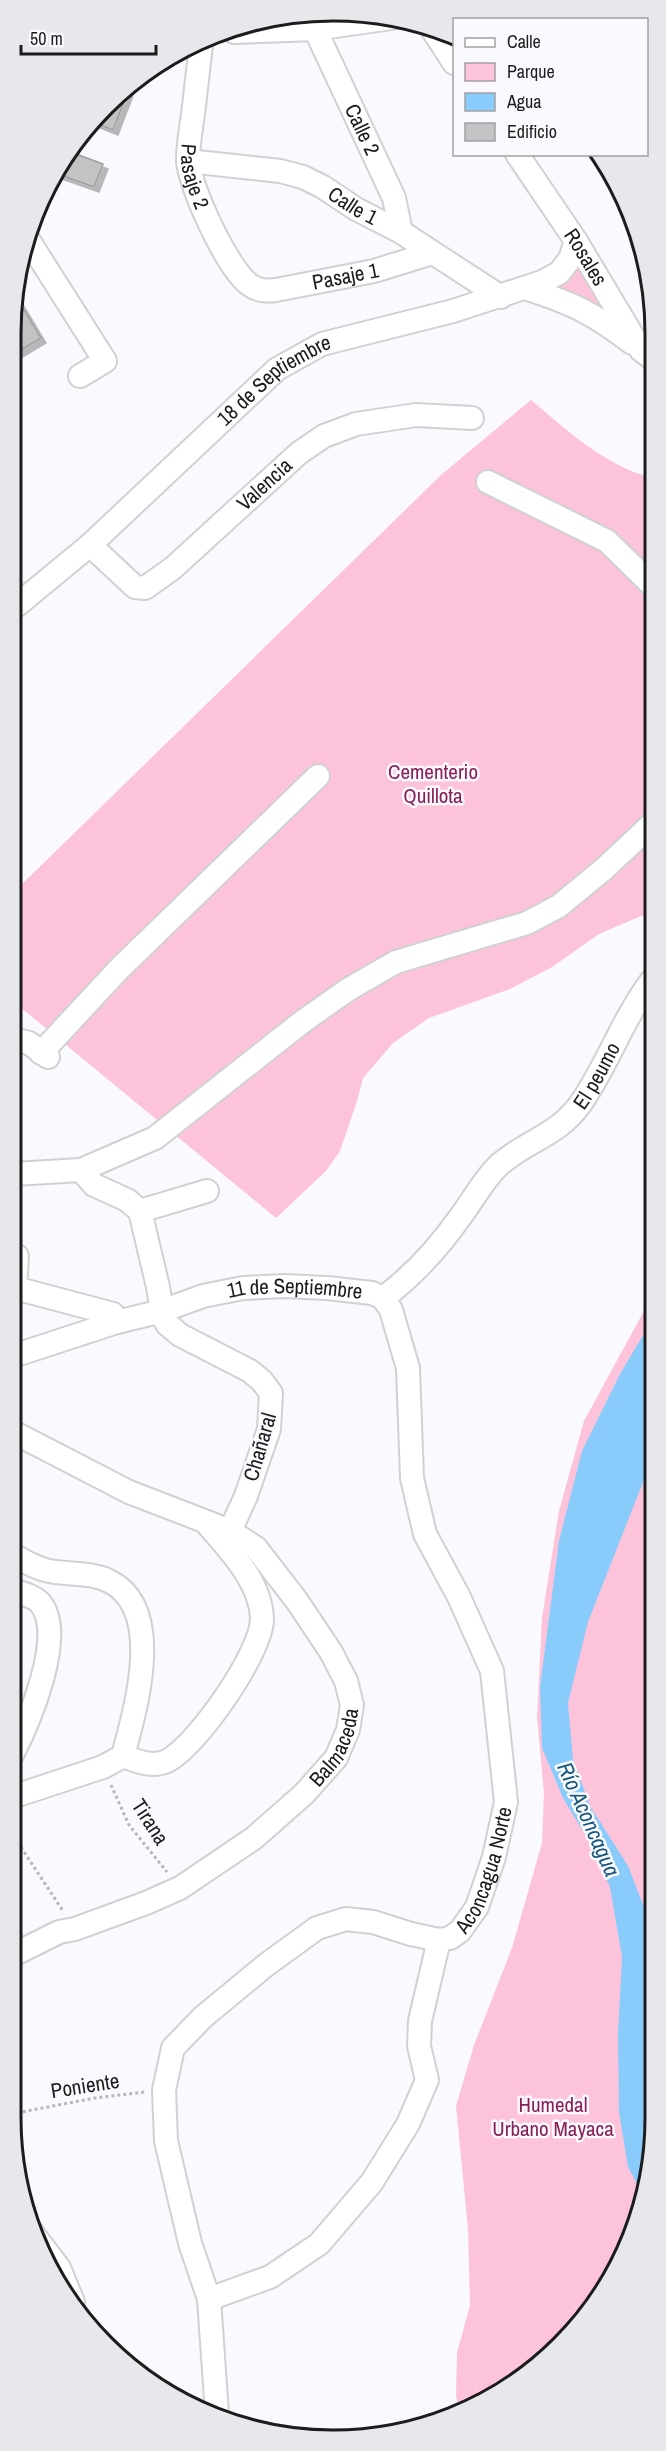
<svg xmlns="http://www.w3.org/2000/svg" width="666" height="2451" font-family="'Archivo Narrow',sans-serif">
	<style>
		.green { fill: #fcc3da }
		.water { fill: #89ccfb }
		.building { fill: #c4c2c4; stroke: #a09ea0; stroke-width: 1.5; filter: url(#shadow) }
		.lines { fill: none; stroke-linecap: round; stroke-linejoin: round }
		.minor-casing { stroke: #d1d0d3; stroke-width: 26 }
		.path { stroke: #b7b7ba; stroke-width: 3; stroke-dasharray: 3 3; stroke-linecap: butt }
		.minor { stroke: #fff; stroke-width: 22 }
		.labels { text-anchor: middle; stroke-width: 5; stroke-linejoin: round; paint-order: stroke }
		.street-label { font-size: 21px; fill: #1c1c1d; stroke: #faf9fd }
		.park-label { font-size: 21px; fill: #882057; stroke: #faf9fd }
		.water-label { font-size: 22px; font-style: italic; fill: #16577d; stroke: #faf9fd }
		.rim { fill: none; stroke: #1c1c1d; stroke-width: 3 }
	</style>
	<defs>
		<filter id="shadow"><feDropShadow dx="5" dy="5" stdDeviation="0" flood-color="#0004"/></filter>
	</defs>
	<rect width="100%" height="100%" fill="#faf9fd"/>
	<path class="green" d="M579,264L606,302L599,307L558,289Z
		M531,400C568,431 604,465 652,478V914L641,916L599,934L552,967L510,989L429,1018L393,1043L363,1078L357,1101L340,1151L326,1171L276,1218L14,1002L15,891L441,475Z
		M651,1298L649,2181L601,2297L529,2374L459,2409L456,2396L457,2353L470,2305L468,2229L456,2106L474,2045L512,1948L542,1843L544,1793L537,1718L542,1618L559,1511L584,1421Z"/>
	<path class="water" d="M651,1322V1462L588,1622L568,1703L573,1759L590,1806L628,1866L650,1922L649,2181L643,2195L628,2167L619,2112L618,2034L622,1957L610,1887L587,1838L563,1798L542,1748L540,1687L559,1541L582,1451L620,1374Z"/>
	<path class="building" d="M128,91L113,130L95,123L105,114Z
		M68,151L103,164L94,187L57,174Z
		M17,298L41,338L16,353Z"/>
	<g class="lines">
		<g class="minor-casing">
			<g id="minor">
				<path id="s1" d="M315,29L394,198L401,232"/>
				<path d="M432,29L454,63"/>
				<path d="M234,32L315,29L398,17"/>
				<path id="s2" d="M201,46C198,68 196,91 193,114C191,129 188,144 188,160C189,186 228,270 250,285C258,291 266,291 276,290L374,271L432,253"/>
				<path id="s3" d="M517,154L576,241L641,350L653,359"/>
				<path id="s4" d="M188,161L280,171L303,177L323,187L356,209L401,232L501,297"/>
				<path d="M29,241L105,361L80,376"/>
				<path d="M525,288C572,303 593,313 632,343"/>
				<path d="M488,482L607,541L652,585"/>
				<path id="s5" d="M90,545L135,587L145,588L173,568L299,453L324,436L356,424L416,415L472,418"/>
				<path id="s6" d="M16,606L90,545L277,369L322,344L453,311L542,282L559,273L570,259L576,241"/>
				<path d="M14,1039L29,1043L48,1057"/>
				<path d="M41,1053L118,970L318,776"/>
				<path d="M81,1170L155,1138L302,1022L349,989L396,962L527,923L559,906L604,869L652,824"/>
				<path d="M14,1174L81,1170L94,1185L127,1200L140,1211L158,1287L163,1317L167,1324L180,1335L250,1371L262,1381L271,1393L269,1429L246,1496L230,1531"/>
				<path d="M140,1211L207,1191"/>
				<path d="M17,1256L15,1288L113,1314L117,1322"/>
				<path id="s7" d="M13,1356L117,1322L162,1311L203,1296L243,1288L284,1286L327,1288L372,1293L383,1298C413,1276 439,1247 461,1216C473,1200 484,1179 499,1165C527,1140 558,1136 581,1103C608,1064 622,1020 652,980"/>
				<path d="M12,1755C28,1724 66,1636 41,1604C35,1596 21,1593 12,1590"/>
				<path d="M123,1756C137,1761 152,1768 167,1761C197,1746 262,1652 262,1619C261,1582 230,1551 208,1525"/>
				<path d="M12,1797L103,1767L123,1756C135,1710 166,1609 109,1581C92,1573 72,1574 55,1572C39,1570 25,1562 12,1554"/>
				<path id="s8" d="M11,1956L59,1932L75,1929L146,1903L180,1888L254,1838L304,1794L336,1758L348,1730L352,1705L346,1681L331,1652L297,1601L256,1548L230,1531L129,1492L13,1432"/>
				<path d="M33,2234L59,2268L73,2302"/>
				<path d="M209,2299L270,2277L319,2244L372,2182L408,2124L427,2080L419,2046L420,2021L439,1940"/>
				<path id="s9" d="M217,2414L209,2299L190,2243L166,2141L164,2090L173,2048L203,2017L266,1965L317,1928L346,1919L373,1922L411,1934L439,1940L450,1938L460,1931L477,1907L494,1857L506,1802L492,1671L459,1597L425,1534L412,1478L408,1368L391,1310L383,1298"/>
			</g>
		</g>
		<path class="path" d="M111,1785L129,1825L167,1872
			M11,1832L63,1911
			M11,2114L95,2098L145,2092"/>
		<use href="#minor" class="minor"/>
	</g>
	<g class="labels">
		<g class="street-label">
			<text dy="7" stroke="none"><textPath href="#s1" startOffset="111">Calle 2</textPath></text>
			<text dy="7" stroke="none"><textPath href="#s2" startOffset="132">Pasaje 2</textPath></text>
			<text dy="7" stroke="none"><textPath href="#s4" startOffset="174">Calle 1</textPath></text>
			<text dy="7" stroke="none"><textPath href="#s3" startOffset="124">Rosales</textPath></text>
			<text dy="7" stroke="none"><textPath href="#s2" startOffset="354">Pasaje 1</textPath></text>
			<text dy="7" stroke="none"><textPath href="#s6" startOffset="344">18 de Septiembre</textPath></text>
			<text dy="7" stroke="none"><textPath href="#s5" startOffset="230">Valencia</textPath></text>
			<text dy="7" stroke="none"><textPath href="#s7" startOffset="694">El peumo</textPath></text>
			<text dy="7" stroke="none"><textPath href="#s7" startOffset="292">11 de Septiembre</textPath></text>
			<text transform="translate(260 1447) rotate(-74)" y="7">Chañaral</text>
			<text dy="7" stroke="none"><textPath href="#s8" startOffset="396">Balmaceda</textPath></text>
			<text transform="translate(150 1822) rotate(57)" y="7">Tirana</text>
			<text dy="7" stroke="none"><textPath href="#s9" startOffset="777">Aconcagua Norte</textPath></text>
			<text transform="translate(85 2086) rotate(-9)" y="7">Poniente</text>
		</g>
		<g class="park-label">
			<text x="433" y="779">Cementerio<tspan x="433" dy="24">Quillota</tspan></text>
			<text x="553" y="2112">Humedal<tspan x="553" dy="24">Urbano Mayaca</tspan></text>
		</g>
		<g class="water-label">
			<text transform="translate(589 1819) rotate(66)" y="8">Río Aconcagua</text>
		</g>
	</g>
	<path d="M0 0H666V2451H0ZM333 21H333A312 312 0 0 1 645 333V2118A312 312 0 0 1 333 2430H333A312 312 0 0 1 21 2118V333A312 312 0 0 1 333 21Z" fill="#e8e7eb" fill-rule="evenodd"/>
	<path class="rim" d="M333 21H333A312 312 0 0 1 645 333V2118A312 312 0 0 1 333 2430H333A312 312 0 0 1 21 2118V333A312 312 0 0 1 333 21Z"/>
	<rect x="453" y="18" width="195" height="138" fill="#faf9fd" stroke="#a1a1a3" stroke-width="1.5"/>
	<rect x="465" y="38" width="30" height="9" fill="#ffffff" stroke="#a1a1a3" stroke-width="1.5"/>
	<text x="507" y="48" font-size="18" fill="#1c1c1d">Calle</text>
	<rect x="465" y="63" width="30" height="18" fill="#fcc3da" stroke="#a1a1a3" stroke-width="1.5"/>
	<text x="507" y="78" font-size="18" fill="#1c1c1d">Parque</text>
	<rect x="465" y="93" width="30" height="18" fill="#89ccfb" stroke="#a1a1a3" stroke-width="1.5"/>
	<text x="507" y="108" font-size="18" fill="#1c1c1d">Agua</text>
	<rect x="465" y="123" width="30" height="18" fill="#c4c2c4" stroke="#a1a1a3" stroke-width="1.5"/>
	<text x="507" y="138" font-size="18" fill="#1c1c1d">Edificio</text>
	<path d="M21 45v9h135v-9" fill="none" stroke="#1c1c1d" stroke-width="3"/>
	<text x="30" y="45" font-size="18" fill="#1c1c1d" stroke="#faf9fd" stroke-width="4.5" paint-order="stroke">50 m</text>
</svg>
